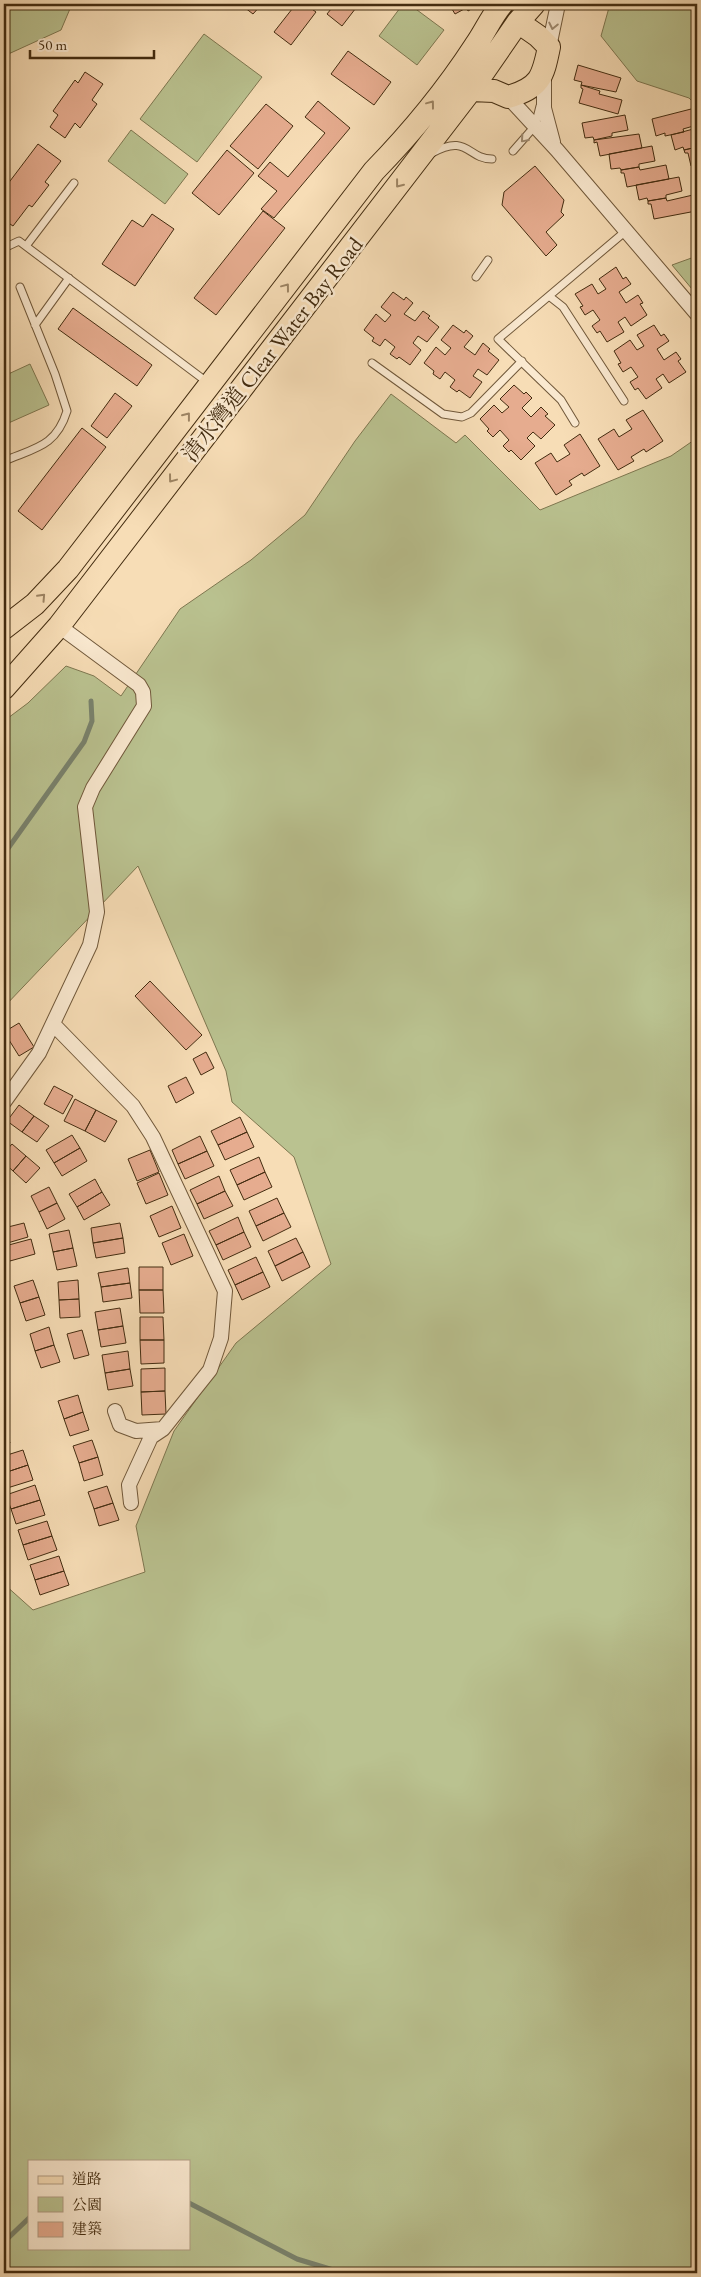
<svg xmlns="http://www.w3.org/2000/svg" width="701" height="2277" font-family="'EB Garamond','Noto Serif TC',serif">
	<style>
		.green { fill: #bac290; stroke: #7e7750; fill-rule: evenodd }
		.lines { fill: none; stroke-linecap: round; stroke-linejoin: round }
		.stream { stroke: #79826d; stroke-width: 5 }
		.building { fill: #e6ac8f; stroke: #432c10 }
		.lane-casing { stroke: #70583a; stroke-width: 9 }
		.street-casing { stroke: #70583a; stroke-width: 16 }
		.primary-casing { stroke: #432c10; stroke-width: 24 }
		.lane { stroke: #fae9d0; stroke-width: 7 }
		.street { stroke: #fae9d0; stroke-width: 14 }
		.primary { stroke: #f7ddb6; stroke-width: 22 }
		.oneway { stroke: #9e8a70 }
		.oneway2 { stroke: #9d8463 }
		.labels { text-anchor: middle; stroke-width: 5; stroke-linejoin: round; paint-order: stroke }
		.street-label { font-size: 22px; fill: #432c10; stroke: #fae9d0 }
	</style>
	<rect width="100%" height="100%" fill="#f7ddb6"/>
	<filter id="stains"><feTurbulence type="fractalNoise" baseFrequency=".004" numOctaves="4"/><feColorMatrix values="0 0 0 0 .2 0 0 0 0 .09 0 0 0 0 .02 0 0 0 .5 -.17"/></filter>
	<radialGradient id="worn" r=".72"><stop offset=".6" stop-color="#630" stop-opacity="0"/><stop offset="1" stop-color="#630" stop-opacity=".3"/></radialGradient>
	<path class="green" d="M4,4H72L61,30L4,56Z
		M403,4H409L444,30L417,65L379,36Z
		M610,4H697V106L689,98L637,81L601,36Z
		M204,34L262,77L197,162L140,119Z
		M131,130L188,174L165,204L108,161Z
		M697,256V295L672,265Z
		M30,364L49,405L4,425V376Z
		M391,394L456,443L465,435L540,510L671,456L697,438V2273H4V1584L33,1610L145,1572L136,1526L174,1431L236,1343L331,1264L294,1157L232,1102L226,1071L138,866L4,1007V721L28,703L66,666L94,676L121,696L180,609L251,560L305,515L355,441ZM29,2161H189V2248H29Z"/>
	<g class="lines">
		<path class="stream" d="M4,854L84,742L92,721L91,701
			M189,2203L297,2259L343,2273
			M4,2242L29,2218"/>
	</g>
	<path class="building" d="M240,4H262L253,14Z
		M296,4H305L316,12L291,45L274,32Z
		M335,4H359L342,26L327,14Z
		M449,4H464L466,8L455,14Z
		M464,4H480L468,11Z
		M348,51L391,82L374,105L331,74Z
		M578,65L621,78L616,92L581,85L582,82L574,80Z
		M85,72L103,84L92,100L97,104L80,128L75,123L65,138L50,127L58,115L53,111L75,80L78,83Z
		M581,85L600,91L599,94L622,100L618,114L579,103L583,89L581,88Z
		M318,101L350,128L274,218L261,209L277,191L258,176L270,162L288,177L325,133L305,117Z
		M266,104L293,126L258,169L230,146Z
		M695,108L697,125L683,129L684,132L665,136V133L656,136L652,119Z
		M625,115L628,130L612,133V136L594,140L593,137L585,138L582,123Z
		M697,128V147L684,150L683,147L675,150L671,135Z
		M639,134L642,148L600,156L597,142L594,143V140Z
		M38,144L61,161L45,182L49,185L32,207L29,205L13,226L4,220V189Z
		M652,146L655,161L639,164V167L621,170L620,168L611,169L609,154Z
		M697,147V165L691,166L688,153H685L684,150Z
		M227,150L254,173L219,215L192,193Z
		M666,165L669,179L627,187L624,173H621V170L639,167L640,170Z
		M535,166L564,200L561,212L564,215L546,232L557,245L546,256L502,205L504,192Z
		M679,177L682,191L666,195V198L648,201L647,198L639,200L636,185Z
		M693,195L696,211L654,219L651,204H648V201L666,198L667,201Z
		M263,211L285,228L216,315L194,298Z
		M152,214L174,229L135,286L102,264L132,220L143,227Z
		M616,267L623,279L626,277L631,284L619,292L626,303L638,295L643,303L640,304L647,315L631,326L625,317L618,322L624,332L607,342L600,331L597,333L592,326L600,320L593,310L585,315L580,307L583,306L575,294L592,284L598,294L606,289L599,279Z
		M393,292L404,300L406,297L413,303L404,314L415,321L423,311L430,316L428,318L439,327L427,342L418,336L413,343L421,350L410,365L399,357L397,359L390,354L395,347L385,339L380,346L372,341L374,338L364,330L376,314L385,322L391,315L381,307Z
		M73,308L152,365L137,386L58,329Z
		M453,325L464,333L466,330L473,336L464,347L475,355L483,343L490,349L488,351L499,360L487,375L478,369L473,376L482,382L470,398L459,390L457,392L450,387L455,380L445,372L440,379L433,374L434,371L424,363L436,347L445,355L451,348L441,340Z
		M654,325L661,336L664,334L669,341L657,349L664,360L676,352L681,359L678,361L686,372L669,383L663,374L656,379L662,388L646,399L638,388L635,390L630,382L638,377L631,367L623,372L618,364L621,363L614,351L630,340L637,350L644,346L637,335Z
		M514,385L524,394L526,392L532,398L522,408L531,417L541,407L548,414L545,416L555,425L541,439L533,432L527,438L535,446L521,460L511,450L509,452L503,446L509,440L500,430L493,437L487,431L489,429L480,419L494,405L502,413L509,407L500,399Z
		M115,393L132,406L107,438L91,426Z
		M643,410L663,441L646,452L644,449L631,457L634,461L618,470L598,439L614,429L619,437L632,429L626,420Z
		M82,428L106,447L42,530L18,511Z
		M580,434L600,466L584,476L582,473L569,481L572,485L556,495L535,463L551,453L557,462L570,454L564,445Z
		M150,981L202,1035L186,1050L135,996Z
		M19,1023L34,1047L19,1056L4,1032Z
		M206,1052L214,1068L201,1075L193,1059Z
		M186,1077L194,1093L176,1103L168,1086Z
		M54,1086L73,1096L63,1114L44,1104Z
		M75,1099L96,1110L85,1131L64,1121Z
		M19,1105L34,1116L22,1132L7,1121Z
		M96,1110L117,1121L105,1142L85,1131Z
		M34,1116L49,1126L37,1142L22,1132Z
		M240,1117L247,1132L218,1145L211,1131Z
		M247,1132L254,1147L225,1160L218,1145Z
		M72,1135L80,1148L54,1163L46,1150Z
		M200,1136L207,1151L178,1164L172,1150Z
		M12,1144L26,1156L13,1171L4,1163V1153Z
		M80,1148L87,1161L62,1176L54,1163Z
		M150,1150L159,1172L137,1181L128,1159Z
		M207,1151L214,1166L185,1179L178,1164Z
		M26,1156L40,1168L26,1183L13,1171Z
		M259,1157L265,1172L237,1185L230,1170Z
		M265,1172L272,1187L244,1200L237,1185Z
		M159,1173L168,1195L146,1204L137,1183Z
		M219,1176L225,1191L197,1204L190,1190Z
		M95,1179L102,1192L77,1207L69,1194Z
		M49,1187L57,1203L39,1212L31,1196Z
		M225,1191L233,1206L204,1219L197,1204Z
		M102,1192L110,1205L84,1220L77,1207Z
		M277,1198L284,1213L256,1226L249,1211Z
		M57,1203L65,1219L47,1229L39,1212Z
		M172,1206L181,1228L159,1237L150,1216Z
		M284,1213L291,1227L263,1241L256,1226Z
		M238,1217L244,1232L216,1245L209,1231Z
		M24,1223L28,1237L4,1244V1228Z
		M120,1223L123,1238L93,1243L91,1228Z
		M69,1230L73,1248L53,1252L49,1234Z
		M244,1232L251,1247L223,1260L216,1245Z
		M184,1234L193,1256L171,1265L162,1243Z
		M123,1238L125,1253L96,1258L93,1243Z
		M296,1238L303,1252L275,1266L268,1251Z
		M31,1239L35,1254L10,1261L5,1246Z
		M73,1248L77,1266L57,1270L53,1252Z
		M303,1252L310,1267L282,1281L275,1266Z
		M256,1257L263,1272L235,1285L228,1270Z
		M139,1267H163V1290H139Z
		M128,1268L130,1283L101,1287L98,1273Z
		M263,1272L270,1287L242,1300L235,1285Z
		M33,1280L39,1297L20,1303L14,1286Z
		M78,1280L79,1299L59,1300L58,1282Z
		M130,1283L132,1298L103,1302L101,1287Z
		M139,1290H163L164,1313H140Z
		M39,1297L45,1315L26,1321L20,1303Z
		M79,1299L80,1317L60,1318L59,1300Z
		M120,1308L123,1326L98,1330L95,1312Z
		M140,1317H163L164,1340H140Z
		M123,1326L126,1343L101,1347L98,1330Z
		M49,1327L54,1345L35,1351L30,1334Z
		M82,1330L89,1355L74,1359L67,1334Z
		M140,1340H164V1363L141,1364Z
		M54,1345L60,1362L41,1368L35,1351Z
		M128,1351L130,1369L105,1373L102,1355Z
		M165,1368V1391L141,1392V1369Z
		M130,1369L133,1386L108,1390L105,1373Z
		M165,1391L166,1414L142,1415L141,1392Z
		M78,1395L83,1412L64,1419L58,1401Z
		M83,1412L89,1430L70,1436L64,1419Z
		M4,1425L10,1443L4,1445Z
		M92,1440L98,1457L79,1463L73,1446Z
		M23,1450L28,1465L4,1473V1456Z
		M98,1457L103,1475L84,1481L79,1463Z
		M28,1465L33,1480L4,1489V1473Z
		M35,1485L40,1500L11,1509L6,1495Z
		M107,1486L113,1503L94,1509L88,1492Z
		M40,1500L45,1515L16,1524L11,1509Z
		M113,1503L119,1520L99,1526L94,1509Z
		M47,1521L52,1536L23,1545L18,1530Z
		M52,1536L57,1550L28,1560L23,1545Z
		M59,1556L64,1571L35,1580L30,1565Z
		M64,1571L69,1585L40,1595L35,1580Z"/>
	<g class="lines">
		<g class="lane-casing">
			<path id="lane" d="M513,151L535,126L540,106
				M432,153C468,133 467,159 492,159
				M26,246L74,183
				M4,248L19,241L207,382
				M476,277L488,260
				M549,296L563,307L624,401
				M35,325L69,278
				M372,363L443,414L462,417L471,413L522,361
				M575,423L561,400L498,339L627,230
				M4,461C34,448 56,447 67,411L55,374L20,287"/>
		</g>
		<g class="street-casing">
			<path id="street" d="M549,47L558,4
				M544,73V108L553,142
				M508,97L557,150L697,314
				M54,1025L133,1106L153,1137L225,1291L221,1338L210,1370L163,1429L151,1437L129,1485L131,1503
				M4,1102L39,1053L90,945L97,912L85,807L93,788L144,706L143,692L139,685L59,626
				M115,1411L120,1425L136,1431L163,1429"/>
		</g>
		<g class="primary-casing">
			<path id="primary" d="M471,90L494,91L508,97C540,88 543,77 549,47L538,36L518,22
				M4,628L35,604L68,569L374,171C410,134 447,89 475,46C485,32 491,17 502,4
				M4,688L59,626L471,90L518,22L534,4"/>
		</g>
		<use href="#lane" class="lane"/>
		<use href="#street" class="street"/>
		<use href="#primary" class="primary"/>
	</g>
	<defs><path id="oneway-chevron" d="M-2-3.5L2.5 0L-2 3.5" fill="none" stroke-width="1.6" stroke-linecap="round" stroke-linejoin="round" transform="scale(1.25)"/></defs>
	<g class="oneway">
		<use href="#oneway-chevron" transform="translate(553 26) rotate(102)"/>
		<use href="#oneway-chevron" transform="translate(524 139) rotate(131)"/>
	</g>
	<g class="oneway2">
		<use href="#oneway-chevron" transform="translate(431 104) rotate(-53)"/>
		<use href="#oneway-chevron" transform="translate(399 184) rotate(128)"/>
		<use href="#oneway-chevron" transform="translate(286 287) rotate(-53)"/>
		<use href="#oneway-chevron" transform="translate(187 416) rotate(-52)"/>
		<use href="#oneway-chevron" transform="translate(172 479) rotate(127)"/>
		<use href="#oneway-chevron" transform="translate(42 597) rotate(-47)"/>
	</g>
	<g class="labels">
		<g class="street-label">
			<text transform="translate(272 349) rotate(-52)" y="8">清水灣道 Clear Water Bay Road</text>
		</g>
	</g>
	<rect width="701" height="2277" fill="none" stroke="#f7ddb6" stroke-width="20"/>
	<rect x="5" y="5" width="691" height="2267" fill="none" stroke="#432c10" stroke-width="2.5"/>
	<rect x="10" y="10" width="681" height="2257" fill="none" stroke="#432c10"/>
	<rect x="28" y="2160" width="162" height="90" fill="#fae9d0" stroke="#b19d83"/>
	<rect x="38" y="2176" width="25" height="8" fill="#f7ddb6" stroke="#b19d83"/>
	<text x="72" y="2184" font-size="15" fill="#432c10">道路</text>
	<rect x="38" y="2197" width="25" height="15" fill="#bac290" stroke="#b19d83"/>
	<text x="72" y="2210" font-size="15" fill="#432c10">公園</text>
	<rect x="38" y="2222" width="25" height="15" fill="#e6ac8f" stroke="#b19d83"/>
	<text x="72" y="2234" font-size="15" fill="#432c10">建築</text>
	<path d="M30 50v8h124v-8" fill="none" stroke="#432c10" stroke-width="2.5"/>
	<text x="38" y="50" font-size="15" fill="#432c10" stroke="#fae9d0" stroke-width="4" paint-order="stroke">50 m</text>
	<rect width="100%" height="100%" filter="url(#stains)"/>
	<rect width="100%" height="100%" fill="url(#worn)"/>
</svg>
